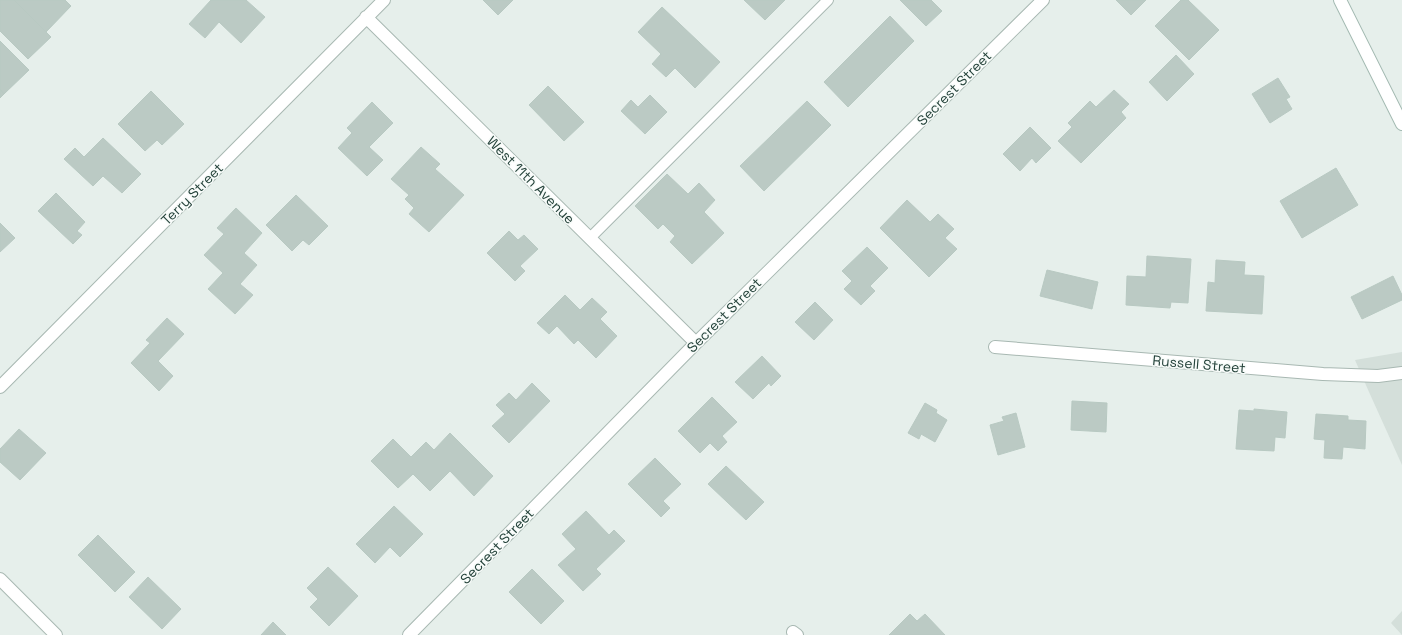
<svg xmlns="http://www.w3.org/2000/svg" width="1402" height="635" font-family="'Space Grotesk',sans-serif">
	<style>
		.built { fill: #d4dfda }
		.building { fill: #bbcac4; stroke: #b8c9c2 }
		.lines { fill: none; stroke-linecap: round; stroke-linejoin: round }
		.service-casing { stroke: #a8b8b2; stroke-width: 12 }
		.minor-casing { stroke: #a8b8b2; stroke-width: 14 }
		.secondary-casing { stroke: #a4bbb3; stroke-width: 14 }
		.service { stroke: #fff; stroke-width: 10 }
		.minor { stroke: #fff; stroke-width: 12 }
		.secondary { stroke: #fff; stroke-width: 12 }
		.labels { text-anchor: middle; stroke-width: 3; stroke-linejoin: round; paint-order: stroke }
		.street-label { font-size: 14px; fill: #24423a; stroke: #f7fbf9 }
	</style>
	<rect width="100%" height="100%" fill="#e6efeb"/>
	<path class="built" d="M1402,352V465L1369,392L1355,360Z
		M1402,611V635L1391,623Z"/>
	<path class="building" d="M0,0H14L51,37L28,59L0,31Z
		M14,0H65L71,6L46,32Z
		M211,0H246L265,17L241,43L219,22L205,38L189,24Z
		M483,0H513L498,15Z
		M744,0H785L765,20Z
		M900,0H931L942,11L926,26Z
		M1116,0H1146L1131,15Z
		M1181,0H1188L1219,30L1189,60L1155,26Z
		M662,7L720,62L695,88L675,68L666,77L652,64L661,54L638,32Z
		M890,16L914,41L848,107L824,82Z
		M0,41L29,70L4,94L0,89Z
		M1176,55L1194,74L1167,101L1149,82Z
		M1278,78L1290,97L1286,99L1292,109L1270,123L1252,94Z
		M548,86L584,122L564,141L529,105Z
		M0,89L4,94L0,98Z
		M1114,90L1129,104L1121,112L1126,118L1081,163L1058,141L1072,127L1068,123L1090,101L1096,107Z
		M151,91L184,124L162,145L157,140L145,151L118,124Z
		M650,95L667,112L645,134L621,111L631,100L638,107Z
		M807,101L831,125L764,191L740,166Z
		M372,102L393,123L369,147L383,160L367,176L338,148L352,133L347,128Z
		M1030,127L1051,148L1036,163L1032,158L1020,171L1003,154Z
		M103,138L141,174L122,193L103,176L93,186L64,159L75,148L84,157Z
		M421,147L440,164L435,169L464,195L429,232L409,214L414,208L405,199L409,195L391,179Z
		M1336,168L1358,205L1302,238L1280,201Z
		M667,174L688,194L699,183L715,200L704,212L724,233L692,264L670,242L675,236L663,224L658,229L635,206Z
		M56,193L85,222L77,231L82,235L73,244L38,211Z
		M296,195L328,226L309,245L303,240L292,251L266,225Z
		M907,200L930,222L938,214L954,229L945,238L957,249L929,277L880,228Z
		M236,208L262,233L244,253L257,265L240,284L253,295L235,314L208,289L223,273L204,255L224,234L217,228Z
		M0,223L15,238L0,252Z
		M509,231L518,240L524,235L538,249L520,266L525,271L515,281L487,253Z
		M867,247L888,268L870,286L875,291L861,305L844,289L852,281L842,271Z
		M1147,256L1191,259L1188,303L1171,302L1170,308L1126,305L1127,276L1146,277Z
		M1216,260L1245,262L1244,275L1264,276L1262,314L1206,311L1208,282L1215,283Z
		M1047,270L1098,282L1092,309L1040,296Z
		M1393,276L1402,295V300L1362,319L1351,297Z
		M565,295L580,310L592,298L607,312L600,319L617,336L596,358L578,340L574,344L557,326L549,334L537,323Z
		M815,302L833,320L814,340L795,322Z
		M167,318L184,334L158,361L173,376L159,391L131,363L150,343L146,340Z
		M762,356L781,376L771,386L769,383L753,399L735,382Z
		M532,383L550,401L509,443L492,426L505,414L496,405L509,393L516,400Z
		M712,397L737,422L722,436L727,442L718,451L710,443L700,453L678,431Z
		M1072,401L1107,403L1106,432L1071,430Z
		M925,403L937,410L936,413L947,420L935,442L921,434L919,439L908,433Z
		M1254,409L1287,412L1285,438L1275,437L1274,451L1236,449L1239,410L1254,411Z
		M1016,413L1025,447L998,455L990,425L1004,421L1002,417Z
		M1316,414L1348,416V420L1366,421L1365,449L1343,447L1342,459L1324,458L1325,440L1314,439Z
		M19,429L46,453L20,480L0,462V449Z
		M450,433L493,476L474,496L450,471L430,491L413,474L398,488L371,461L393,439L411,457L426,442L434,450Z
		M655,458L681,484L663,501L670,508L661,517L628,484Z
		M726,466L764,502L746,520L708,484Z
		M394,506L423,534L400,557L390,547L375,563L356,544Z
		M586,511L609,535L614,530L625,541L596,569L601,574L583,591L558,565L576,549L562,534Z
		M98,535L135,572L115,592L78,555Z
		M328,567L358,596L329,626L310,607L318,599L307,588Z
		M532,569L564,601L541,624L509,592Z
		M148,577L181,609L162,629L129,597Z
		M910,614L917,621L925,614L945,635H889Z
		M273,622L286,635H261Z"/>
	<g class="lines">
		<g class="service-casing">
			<path id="service" d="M590,238L828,0"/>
		</g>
		<g class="minor-casing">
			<path id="minor" d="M366,17L696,343
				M995,347L1323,374L1378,376L1402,373
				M0,387L384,0
				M0,579L56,635
				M793,632L797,635
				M409,635L696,343L1043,0"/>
		</g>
		<g class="secondary-casing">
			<path id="secondary" d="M1340,0L1402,124"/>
		</g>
		<use href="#service" class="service"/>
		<use href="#minor" class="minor"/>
		<use href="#secondary" class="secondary"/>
	</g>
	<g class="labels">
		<g class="street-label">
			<text transform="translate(954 88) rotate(-45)" y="5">Secrest Street</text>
			<text transform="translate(531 180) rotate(45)" y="5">West 11th Avenue</text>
			<text transform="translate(192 194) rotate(-45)" y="5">Terry Street</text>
			<text transform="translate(724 315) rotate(-45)" y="5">Secrest Street</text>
			<text transform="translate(1199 364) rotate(5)" y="5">Russell Street</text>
			<text transform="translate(497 546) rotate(-46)" y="5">Secrest Street</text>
		</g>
	</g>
</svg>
